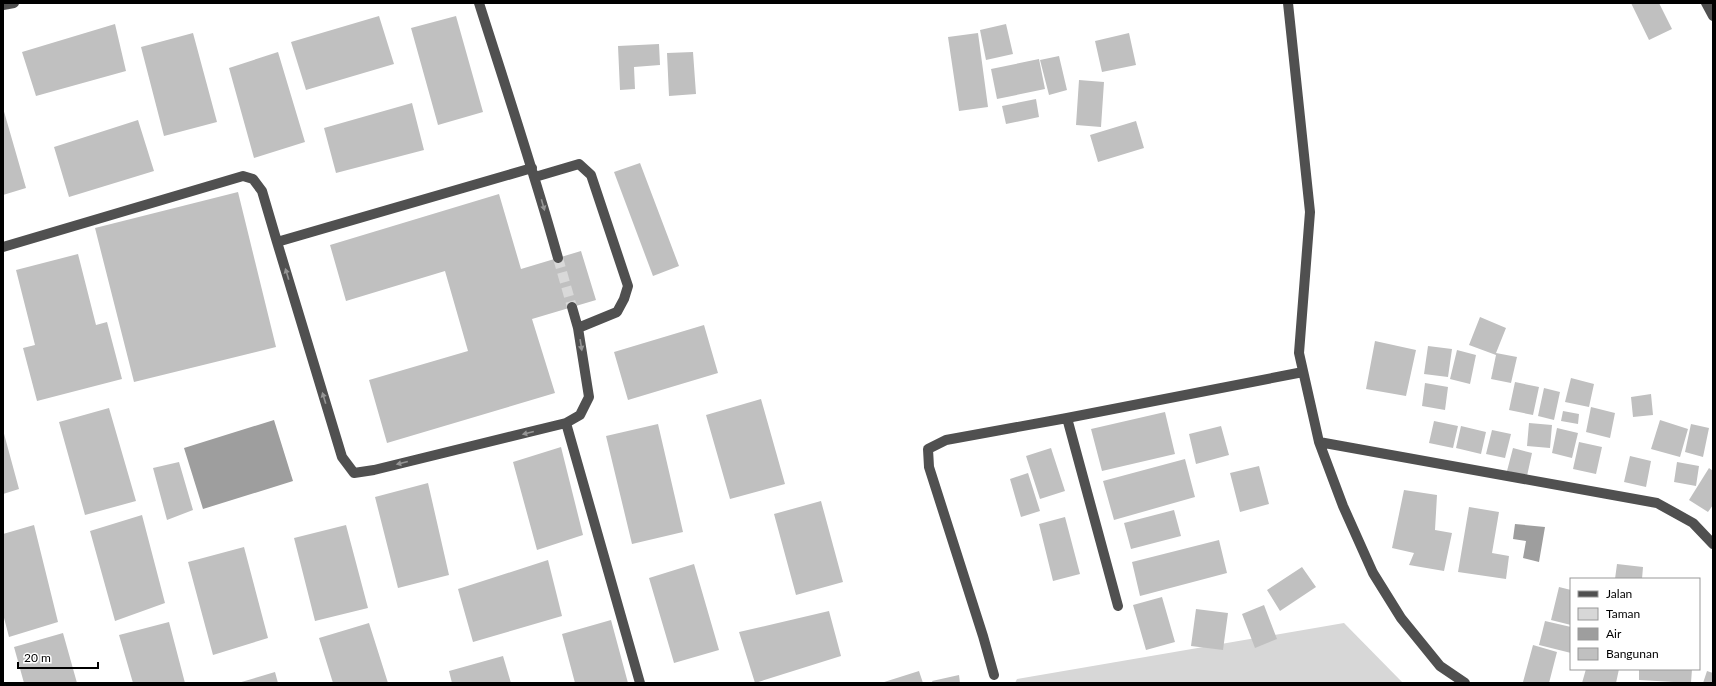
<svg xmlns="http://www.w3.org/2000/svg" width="1716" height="686" font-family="Lato,sans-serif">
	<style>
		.green { fill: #d7d7d7 }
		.water { fill: #9e9e9e }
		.building { fill: #c0c0c0 }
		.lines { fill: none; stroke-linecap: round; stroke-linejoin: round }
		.minor-tunnel { stroke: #d9d9d9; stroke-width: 10; stroke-dasharray: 10 5; stroke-linecap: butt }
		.minor { stroke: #505050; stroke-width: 10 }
		.oneway { fill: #969696 }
	</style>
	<rect width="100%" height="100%" fill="#fff"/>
	<path class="green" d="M1344,623L1403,683H1015L1017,679Z"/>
	<path class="water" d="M274,420L293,481L203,509L184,448Z
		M1515,524L1545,527L1539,562L1523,558L1526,541L1513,539Z"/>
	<path class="building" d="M1631,3H1659L1672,29L1649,40Z
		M379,16L394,64L306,90L291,42Z
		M456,16L483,112L438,125L411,28Z
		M115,24L126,71L36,96L22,52Z
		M1006,24L1013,54L986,60L980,30Z
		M193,33L217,122L164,136L141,47Z
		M978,33L988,107L959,111L948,37Z
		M1129,33L1136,65L1102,72L1095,41Z
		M659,44L660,65L634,67L635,89L620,90L618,46Z
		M278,52L305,142L254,158L229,68Z
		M693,52L696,94L669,96L667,53Z
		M1059,56L1067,90L1049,95L1040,60Z
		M1039,59L1045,89L997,99L991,69Z
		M1079,80L1104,82L1101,127L1076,125Z
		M1036,99L1039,117L1006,124L1002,106Z
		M412,103L424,150L336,173L324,128Z
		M3,108L26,188L3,195Z
		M138,120L154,171L69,197L54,147Z
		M1136,121L1144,148L1098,162L1090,135Z
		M640,163L679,266L653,276L614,172Z
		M238,192L276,347L134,382L95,228Z
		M499,194L521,269L581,251L596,300L532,319L555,393L387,443L369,380L468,351L445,271L346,301L330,245Z
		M78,254L96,325L107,322L122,379L37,401L23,348L35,345L16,270Z
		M1480,317L1506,328L1496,353L1517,357L1511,383L1491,379L1496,355L1469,345Z
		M704,325L718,373L628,400L614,352Z
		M1375,341L1416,350L1406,396L1366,389Z
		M1428,346L1452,349L1448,377L1424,374Z
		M1457,350L1476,355L1470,384L1450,379Z
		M1571,378L1594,384L1589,407L1565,402Z
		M1515,382L1539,387L1533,415L1509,410Z
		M1425,383L1448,387L1445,410L1422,406Z
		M1544,388L1560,392L1554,420L1538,416Z
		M1651,394L1653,415L1633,417L1631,397Z
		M761,399L785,484L730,499L706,415Z
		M1591,407L1615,413L1610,438L1586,432Z
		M109,408L136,501L85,515L59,422Z
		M1563,411L1579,414L1578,424L1561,421Z
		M1165,412L1175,454L1102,471L1091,429Z
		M1660,420L1688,429L1680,457L1651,449Z
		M1434,421L1458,426L1453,448L1429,443Z
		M1529,423L1552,425L1550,448L1527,446Z
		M658,424L683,532L632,544L606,436Z
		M1691,424L1709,428L1703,457L1685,452Z
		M1221,426L1229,455L1196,464L1189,434Z
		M1461,426L1486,432L1481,454L1456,448Z
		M1557,428L1578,433L1572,458L1552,453Z
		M3,430L19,489L3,494Z
		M1492,430L1511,434L1505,458L1486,454Z
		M1579,442L1602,447L1596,474L1573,469Z
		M561,447L583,535L537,550L513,462Z
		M1051,448L1065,491L1040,499L1026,456Z
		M1513,448L1532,453L1527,476L1507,471Z
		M1630,456L1651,461L1646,487L1624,482Z
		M1185,459L1195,497L1114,520L1103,481Z
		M179,462L193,510L167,520L153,468Z
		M1677,462L1699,466L1696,486L1674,482Z
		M1259,466L1269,504L1240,512L1230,473Z
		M1709,468L1713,471V505L1708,512L1689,500Z
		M1028,473L1040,511L1021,517L1010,479Z
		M428,483L449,575L398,588L375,497Z
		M1404,490L1437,495L1435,530L1452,533L1444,571L1409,565L1414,553L1392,548Z
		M821,501L843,582L796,595L774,514Z
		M1469,507L1499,512L1492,553L1509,556L1506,579L1458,572Z
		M1174,510L1181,536L1131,549L1124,523Z
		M142,515L165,603L115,621L90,531Z
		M1065,517L1080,574L1053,581L1039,524Z
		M34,525L58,622L9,637L3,614V534Z
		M346,525L368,608L315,621L294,538Z
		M1219,540L1227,573L1140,596L1132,562Z
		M244,547L268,638L213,655L188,562Z
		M548,560L562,616L473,642L458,589Z
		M694,564L719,650L674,663L649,578Z
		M1617,564L1643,567L1642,579H1615Z
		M1302,567L1316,587L1280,611L1267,590Z
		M1559,587L1571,590V625L1551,620Z
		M1162,597L1175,642L1146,650L1133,605Z
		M1264,605L1277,639L1255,648L1242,614Z
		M1196,609L1228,613L1223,650L1191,646Z
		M829,611L841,656L755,683L739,632Z
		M611,620L628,683H575L562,634Z
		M1545,621L1571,627V653L1539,645Z
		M169,622L185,683H133L119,635Z
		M369,623L388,683H333L319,638Z
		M63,633L77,683H24L14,647Z
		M1533,645L1557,652L1549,683L1523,682Z
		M503,656L511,683H452L449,671Z
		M1586,669H1619L1616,683H1582Z
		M1639,669H1692L1691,683L1639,680Z
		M919,671L923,683H881Z
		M1707,671L1713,673V683H1703Z
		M275,672L278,683H238Z
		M959,675L960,683H933L932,681Z"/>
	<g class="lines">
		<path class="minor-tunnel" d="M558,258L572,307"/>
		<path class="minor" d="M479,3C506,88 534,172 558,258
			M1288,3L1310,212L1299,353L1319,442L1343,506L1373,573L1401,618L1440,666L1465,683
			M1706,3L1713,16
			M3,5L14,3
			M532,168L277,242L342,457L354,473L374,470L566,423L580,415L589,397L578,328L572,307
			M535,177L579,164L591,175L628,286L624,299L617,312L578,328
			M3,247L243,176L253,179L262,191L277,242
			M1067,418L1118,606
			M566,423L640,683
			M1319,442L1657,503L1693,523L1713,544
			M994,675L983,636L929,467L928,449L946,440L1067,418L1303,372"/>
	</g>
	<defs><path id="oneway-solid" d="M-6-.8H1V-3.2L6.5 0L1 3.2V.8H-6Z"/></defs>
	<g class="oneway">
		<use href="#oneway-solid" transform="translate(543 205) rotate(74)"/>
		<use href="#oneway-solid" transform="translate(287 274) rotate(-107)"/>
		<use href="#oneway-solid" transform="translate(581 345) rotate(81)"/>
		<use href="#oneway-solid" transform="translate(324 398) rotate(-107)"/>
		<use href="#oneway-solid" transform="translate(528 433) rotate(166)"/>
		<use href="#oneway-solid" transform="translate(402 463) rotate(166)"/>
	</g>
	<rect width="1716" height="686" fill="none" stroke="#000000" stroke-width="8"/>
	<rect x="1570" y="578" width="130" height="92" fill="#ffffff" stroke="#999999"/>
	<rect x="1578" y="591" width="20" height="6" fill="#505050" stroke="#999999"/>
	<text x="1606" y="598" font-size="12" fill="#000000">Jalan</text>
	<rect x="1578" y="608" width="20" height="12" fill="#d7d7d7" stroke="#999999"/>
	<text x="1606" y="618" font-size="12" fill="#000000">Taman</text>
	<rect x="1578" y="628" width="20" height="12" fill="#9e9e9e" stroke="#999999"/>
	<text x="1606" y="638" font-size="12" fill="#000000">Air</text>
	<rect x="1578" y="648" width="20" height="12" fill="#c0c0c0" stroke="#999999"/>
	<text x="1606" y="658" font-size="12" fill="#000000">Bangunan</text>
	<path d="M18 662v6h80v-6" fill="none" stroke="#000000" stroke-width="2"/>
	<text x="24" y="662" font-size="12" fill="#000000" stroke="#ffffff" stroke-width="3" paint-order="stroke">20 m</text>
</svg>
